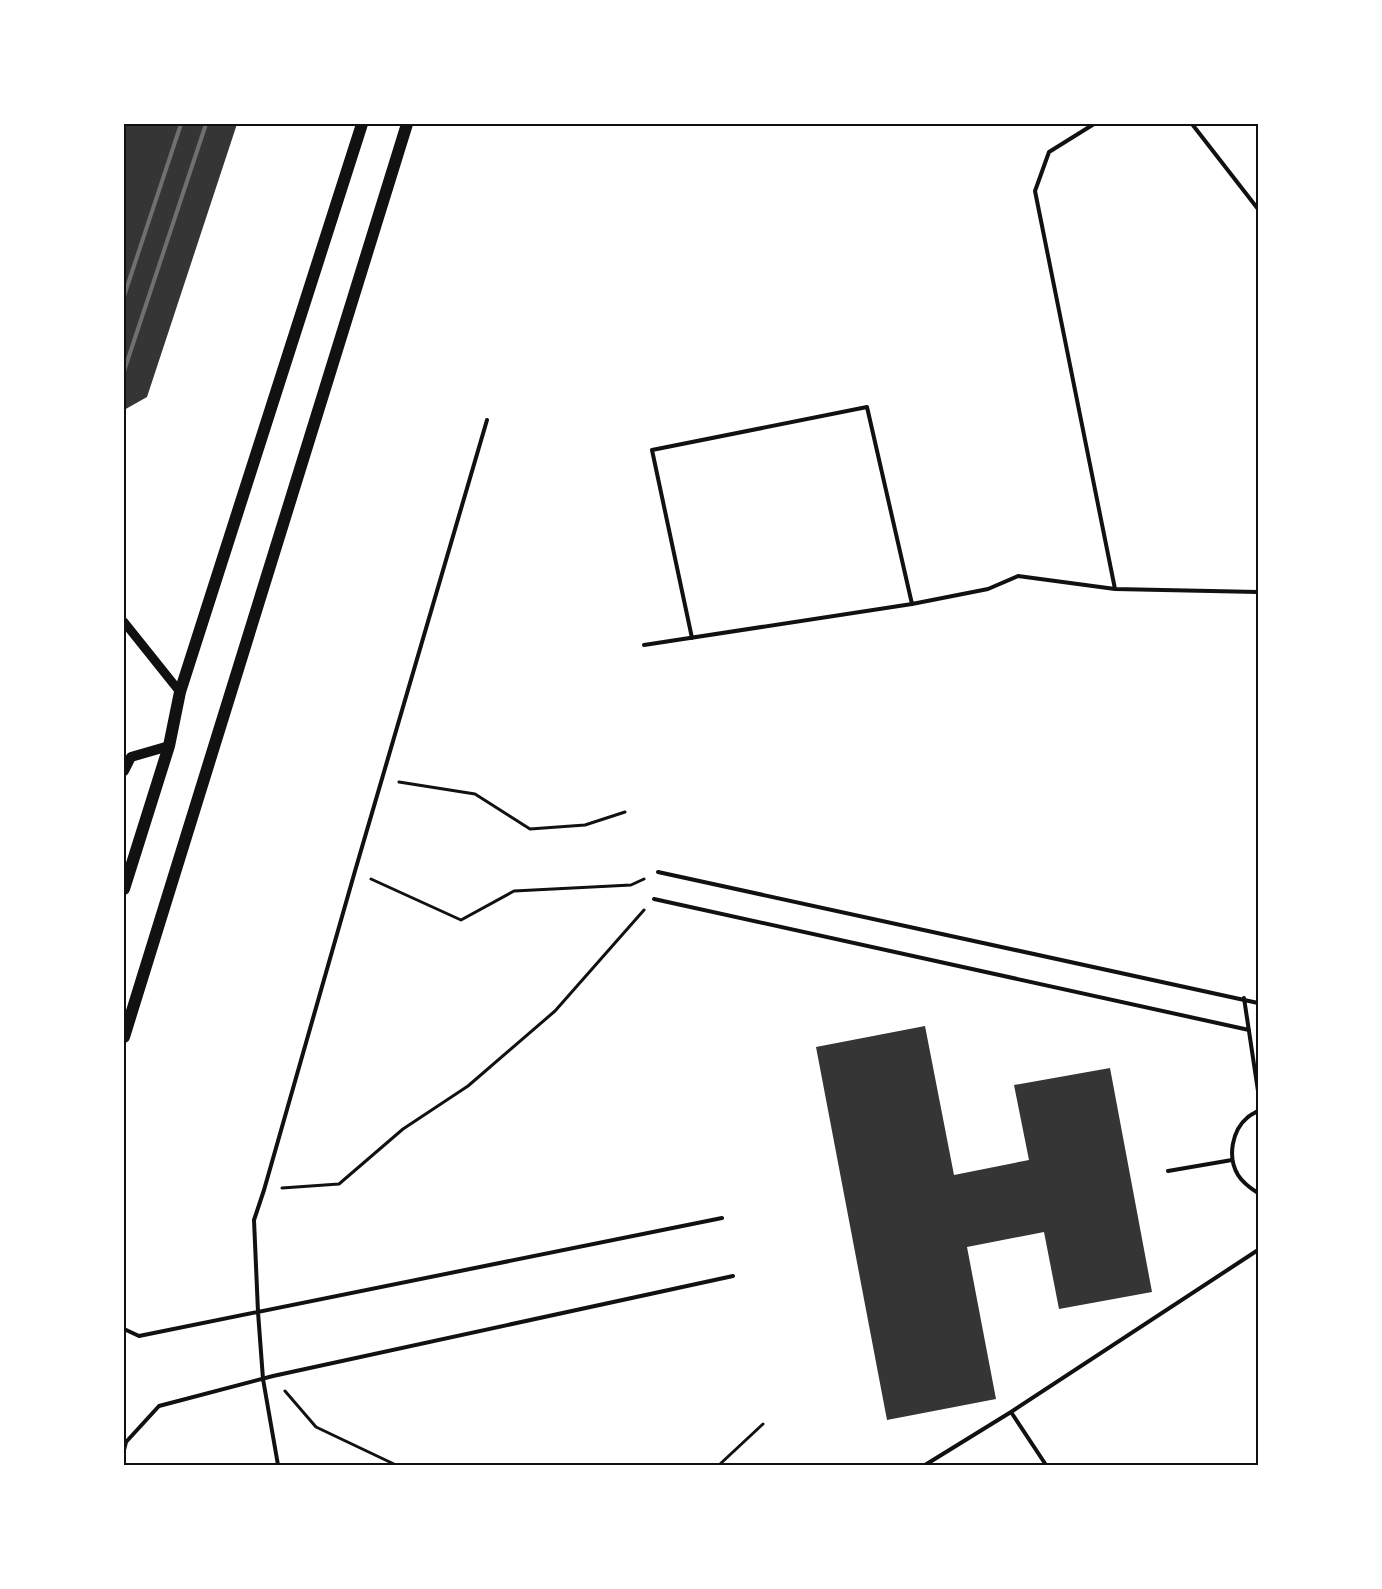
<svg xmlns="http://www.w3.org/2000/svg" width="1382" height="1589" font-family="Poppins,sans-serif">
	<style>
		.building { fill: #353535 }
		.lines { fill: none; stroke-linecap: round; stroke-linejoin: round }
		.path { stroke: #111; stroke-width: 3 }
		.service { stroke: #111; stroke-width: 4 }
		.tertiary { stroke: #111; stroke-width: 9 }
		.secondary { stroke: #111; stroke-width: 10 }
		.primary { stroke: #111; stroke-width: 12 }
		.rail { stroke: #707070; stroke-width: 4 }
		.neatline { fill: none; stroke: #111; stroke-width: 2 }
	</style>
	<rect width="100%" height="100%" fill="#fff"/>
	<path class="building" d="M124,124H237L147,397L124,410Z
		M925,1026L954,1175L1029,1160L1014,1085L1110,1068L1152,1292L1059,1309L1044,1232L967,1247L996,1399L887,1420L816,1047Z"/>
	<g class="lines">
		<path class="path" d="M399,782L475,794L530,829L585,825L625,812
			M371,879L461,920L514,891L631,885L644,879
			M282,1188L339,1184L403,1129L468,1086L555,1011L644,910
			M285,1391L316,1427L396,1465
			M719,1465L763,1424"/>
		<path class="service" d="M1094,124L1049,152L1035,191L1115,589
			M1192,124L1258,209
			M692,638L652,450L867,407L912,604
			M644,645L912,604L988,589L1018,576L1115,589L1258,592
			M658,872L1258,1003
			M654,899L1249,1030
			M1244,998L1258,1091
			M1258,1111C1255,1113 1251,1114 1248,1117C1232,1130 1227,1157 1238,1175C1243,1183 1250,1188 1258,1193
			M1168,1171L1232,1160
			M124,1329L139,1336L722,1218
			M1011,1412L1046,1465
			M124,1450L126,1442L159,1406L273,1376L733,1276
			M278,1465L263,1379L258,1312L254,1220L264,1190L355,871L487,420
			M925,1465L1011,1412L1258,1250"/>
		<path class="tertiary" d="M124,622L180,692"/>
		<path class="secondary" d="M124,771L131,757L169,746"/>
		<path class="primary" d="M124,889L169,746L180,692L362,124
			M124,1037L407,124"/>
		<path class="rail" d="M124,296L181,124
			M124,371L206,124"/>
	</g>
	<rect width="1382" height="1589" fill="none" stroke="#ffffff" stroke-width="250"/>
	<rect x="125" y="125" width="1132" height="1339" class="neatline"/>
</svg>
